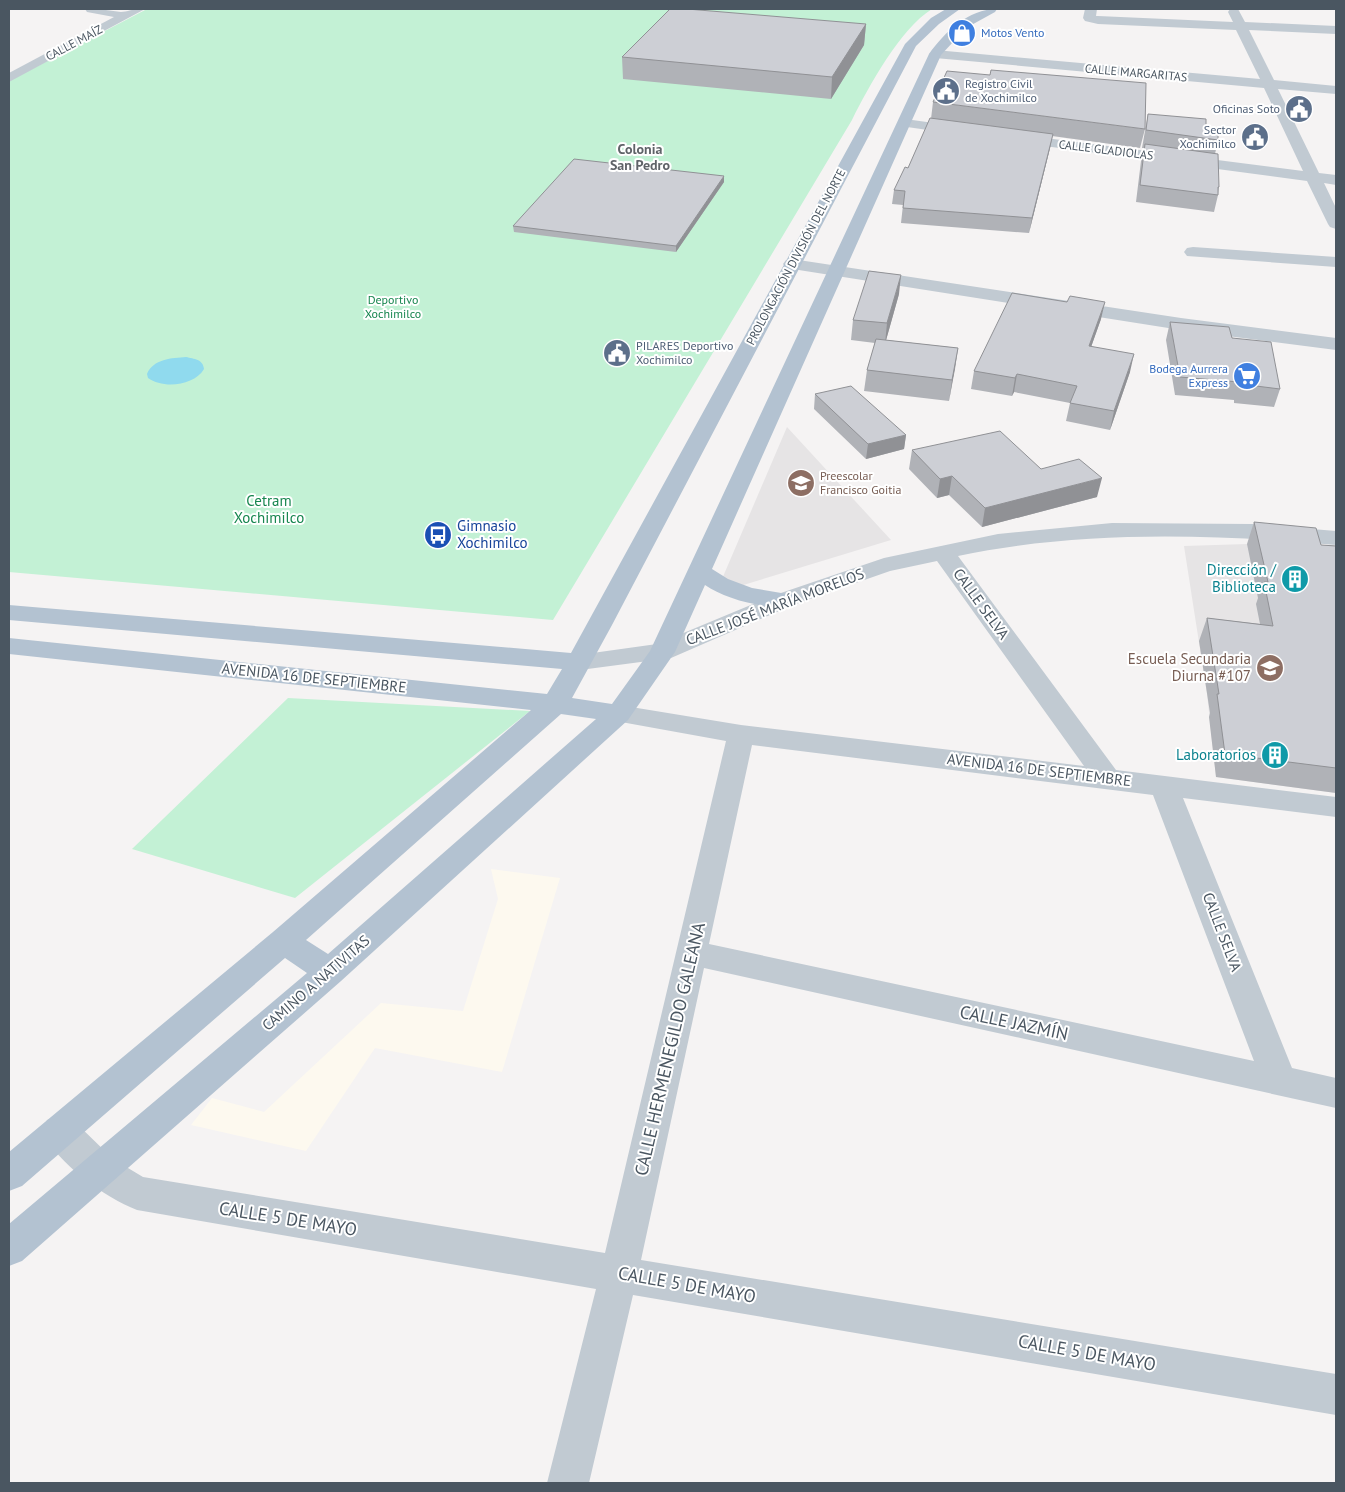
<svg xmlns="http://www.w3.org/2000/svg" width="1345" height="1492" font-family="'PT Sans',sans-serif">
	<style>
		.commercial { fill: #fdf9ef }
		.education { fill: #e6e4e5 }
		.green { fill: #c3f1d5 }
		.water { fill: #90daee }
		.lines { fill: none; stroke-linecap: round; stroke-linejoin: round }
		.minor { fill: #c1cad2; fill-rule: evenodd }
		.major { fill: #b3c2d1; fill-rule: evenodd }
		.wall { fill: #b0b2b7 }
		.shaded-wall { fill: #909195 }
		.building { fill: #cdcfd5; stroke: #909195 }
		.labels { text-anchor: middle; stroke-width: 4; stroke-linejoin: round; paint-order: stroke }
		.far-shop-label { font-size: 12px; fill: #366cbe; stroke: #fff; text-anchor: start }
		.far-street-label { font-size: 12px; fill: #4a5661; stroke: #fff }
		.far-service-label { font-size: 12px; fill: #4e5e75; stroke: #fff; text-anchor: start }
		.far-park-label { font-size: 12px; fill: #17864f; stroke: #fff }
		.far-education-label { font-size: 12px; fill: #785e54; stroke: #fff; text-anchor: start }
		.far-neighbourhood-label { font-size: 14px; font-weight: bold; fill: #5f6368; stroke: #fff }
		.park-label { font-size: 15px; fill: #17864f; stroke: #fff }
		.transit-label { font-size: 15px; fill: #164399; stroke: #fff; text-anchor: start }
		.culture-label { font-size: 15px; fill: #0d838f; stroke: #fff; text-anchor: end }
		.street-label { font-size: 15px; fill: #4a5661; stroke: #fff }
		.education-label { font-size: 15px; fill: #785e54; stroke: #fff; text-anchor: end }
		.near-street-label { font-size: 18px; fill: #4a5661; stroke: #fff }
	</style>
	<rect width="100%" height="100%" fill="#f5f3f3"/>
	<path class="commercial" d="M491,869L560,878L502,1072L375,1048L306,1151L191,1125L212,1098L264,1112L381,1003L463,1011L498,899Z"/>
	<path class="education" d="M787,427L891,540L740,586L722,579Z
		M1247,544L1336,554V793L1216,777L1207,694L1184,546Z"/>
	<path class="green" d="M147,9H932C900,29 869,86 852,120L553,620L9,572V81Z
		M288,698L530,711L295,898L132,849Z"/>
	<path class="water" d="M186,357C194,359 203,359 204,369C194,386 163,389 148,378L147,374C153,359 172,358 186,357Z"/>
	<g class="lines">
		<path class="minor" d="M85,9C98,8 109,11 121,12C127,12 136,8 145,9L9,82V73L114,17L87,12Z
			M1085,9H1097L1096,16H1098L1233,22L1228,12L1230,9H1238L1245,22L1336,26V34L1249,30L1274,80L1336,86V94L1278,89L1319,173L1336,175V185L1324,183L1336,208V229L1330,227L1328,224L1307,181L1015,142L1010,141L1008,138L1010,135L1015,134L1303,171L1264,88L935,58L929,54L935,50L1260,79L1236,30L1098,24L1085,21L1083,18Z
			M905,119L963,127L968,128L970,131L968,134L963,135L900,126L898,123L900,120Z
			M1193,247L1336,257V267L1187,256L1184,252L1187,248Z
			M792,259L1181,318L1336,338V350L1181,330L786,268L783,264L786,260Z
			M1112,523L1252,524L1336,531V545C1210,534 1082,530 958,556L1116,770L1336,797V817L1183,798L1292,1068L1336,1078V1108L704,968L641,1260L1336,1374V1415L633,1295L589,1483H547L596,1289L137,1210C104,1197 58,1164 42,1131L47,1120L60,1115L73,1120L113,1159L143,1177L605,1253L726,741L610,720L606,714L610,708L619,705L741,725L1084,766L937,561L890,571L793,605L671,658L580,670L571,668L567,662L571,656L657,644L775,595L884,558L998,534ZM752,745L1153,795L1254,1061L709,944Z"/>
		<path class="major" d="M946,9H960L939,24L916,46L612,625L572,698L612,704L650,651L929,54C945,32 968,9 997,9L995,12L966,28L941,55L712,569L728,579L752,588L793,595L796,600L793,605C768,611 725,599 705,585L675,652L628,720L341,981L22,1261L9,1266V1224L307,973L285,958L22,1186L9,1191V1152L273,932L531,710L9,654V638L547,694L562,669L9,620V605L571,653L905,44L931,18ZM561,714L596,719L328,954L306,940Z"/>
	</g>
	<path class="wall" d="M866,24L864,45L831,99L623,79L622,57Z
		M933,102L1145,129L1140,148L1052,136L1050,148L1029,233L901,223L903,205L892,204L894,190L908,168L931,119Z
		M1148,114L1206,127L1218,140L1215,154L1219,187L1218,195L1214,212L1136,202L1141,161L1144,148H1142Z
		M724,176V182L676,252L514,232L513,226Z
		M899,294L886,340L958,348L949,401L864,391L867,370L875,343L851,340L853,320Z
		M1101,319L1091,347L1130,372L1110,430L1066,421L1070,403L1014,392L1012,396L971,389L974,371Z
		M1170,322L1232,338L1280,389L1274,407L1234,403V400L1175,395L1166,340Z
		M815,394L906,435L904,449L866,459L814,409Z
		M912,450L1041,469L1097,497L982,527L949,495L937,498L909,469Z
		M1254,522L1321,545L1336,546V793L1216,777L1209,717L1210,713L1199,641L1207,618L1260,624L1256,604L1258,598L1247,544Z"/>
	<path class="shaded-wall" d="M866,24L864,45L831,99L832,77Z
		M1053,134L1050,148L1029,233L1032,218Z
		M724,176V182L676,252V246Z
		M901,275L899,294L885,344L887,323Z
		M1105,302L1101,319L1085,364L1089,346Z
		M958,348L955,369L949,401L952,380Z
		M1134,354L1130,372L1110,430L1114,411Z
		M1017,374L1014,392L1012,396L1015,378Z
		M906,435L904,449L866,459L868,444Z
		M952,476L949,495L937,498L940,479Z
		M1102,478L1097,497L982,527L985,508Z"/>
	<path class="building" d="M670,9H687L866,24L832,77L622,57Z
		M991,70L1146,83L1145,129L933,102L947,71L990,75Z
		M1148,114L1206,119V127L1218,128V140L1146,130Z
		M930,118L1053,134L1032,218L903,208L905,191L894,190L905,167L908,168Z
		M1145,144L1218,154L1219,187H1218V195L1140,185Z
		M574,159L724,176L676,246L513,226Z
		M869,271L901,275L887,323L853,320Z
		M1012,293L1067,302L1070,296L1105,302L1089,346L1134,354L1114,411L1070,403L1077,386L1017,374L1015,378L974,371Z
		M1170,322L1229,327L1232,338L1271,342L1280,389L1240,384L1239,382L1180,377Z
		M876,339L958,348L952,380L867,370Z
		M851,386L906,435L868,444L815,394Z
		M1000,431L1041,469L1079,459L1102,478L985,508L952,476L940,479L912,450Z
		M1254,522L1316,528L1321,545L1336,546V768L1225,754L1217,694H1219L1207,618L1273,626L1264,582H1268Z"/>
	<defs>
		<g id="shop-disc" transform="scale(1.4375)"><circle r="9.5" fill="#3f7fe0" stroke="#fff"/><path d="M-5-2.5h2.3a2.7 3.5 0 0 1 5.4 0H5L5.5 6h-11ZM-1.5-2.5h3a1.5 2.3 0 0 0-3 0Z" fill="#fff"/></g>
		<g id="civic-disc" transform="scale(1.4375)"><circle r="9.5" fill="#5c6f8a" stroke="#fff"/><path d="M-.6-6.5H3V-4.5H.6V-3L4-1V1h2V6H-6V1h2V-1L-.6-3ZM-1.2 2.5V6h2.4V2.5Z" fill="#fff"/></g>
		<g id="supermarket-disc" transform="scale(1.4375)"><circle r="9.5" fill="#3f7fe0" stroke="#fff"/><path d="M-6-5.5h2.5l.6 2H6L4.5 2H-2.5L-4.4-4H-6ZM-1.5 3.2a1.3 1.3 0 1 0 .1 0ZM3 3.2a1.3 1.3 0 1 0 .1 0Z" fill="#fff"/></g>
		<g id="school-disc" transform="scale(1.4375)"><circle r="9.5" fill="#8d6e63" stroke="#fff"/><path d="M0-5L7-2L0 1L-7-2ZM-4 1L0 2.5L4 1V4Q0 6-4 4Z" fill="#fff"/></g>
		<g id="bus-disc" transform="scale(1.4375)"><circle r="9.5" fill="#1a4fb4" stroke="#fff"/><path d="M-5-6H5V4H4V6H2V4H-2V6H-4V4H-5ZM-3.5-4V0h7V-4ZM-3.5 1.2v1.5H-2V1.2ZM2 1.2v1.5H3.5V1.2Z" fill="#fff"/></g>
		<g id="building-disc" transform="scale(1.4375)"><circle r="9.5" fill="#0f9aa8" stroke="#fff"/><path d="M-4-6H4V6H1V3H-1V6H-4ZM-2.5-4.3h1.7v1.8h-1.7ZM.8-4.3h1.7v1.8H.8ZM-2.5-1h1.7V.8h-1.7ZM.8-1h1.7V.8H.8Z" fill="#fff"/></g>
	</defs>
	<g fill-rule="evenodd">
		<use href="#shop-disc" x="962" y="33"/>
		<use href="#civic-disc" x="946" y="91"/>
		<use href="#civic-disc" x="1299" y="109"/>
		<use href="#civic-disc" x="1255" y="137"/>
		<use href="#civic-disc" x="617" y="353"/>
		<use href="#supermarket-disc" x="1247" y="376"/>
		<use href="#school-disc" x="801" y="483"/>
		<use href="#bus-disc" x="438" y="535"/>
		<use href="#building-disc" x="1295" y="579"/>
		<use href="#school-disc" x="1270" y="668"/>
		<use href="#building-disc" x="1275" y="755"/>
	</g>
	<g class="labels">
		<g class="far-shop-label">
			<text x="981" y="37">Motos Vento</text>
			<text x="1228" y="373" text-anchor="end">Bodega Aurrera<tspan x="1228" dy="14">Express</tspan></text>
		</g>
		<g class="far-street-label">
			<text transform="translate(74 43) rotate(-28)" y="4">CALLE MAÍZ</text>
			<text transform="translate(1136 73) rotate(5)" y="4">CALLE MARGARITAS</text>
			<text transform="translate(1106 150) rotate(7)" y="4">CALLE GLADIOLAS</text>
			<text transform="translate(796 257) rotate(-62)" y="4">PROLONGACIÓN DIVISIÓN DEL NORTE</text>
		</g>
		<g class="far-service-label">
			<text x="965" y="88">Registro Civil<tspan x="965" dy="14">de Xochimilco</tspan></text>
			<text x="1280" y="113" text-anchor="end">Oficinas Soto</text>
			<text x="1236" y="134" text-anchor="end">Sector<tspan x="1236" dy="14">Xochimilco</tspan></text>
			<text x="636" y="350">PILARES Deportivo<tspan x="636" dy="14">Xochimilco</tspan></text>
		</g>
		<g class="far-park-label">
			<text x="393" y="304">Deportivo<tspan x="393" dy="14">Xochimilco</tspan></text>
		</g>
		<g class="far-education-label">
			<text x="820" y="480">Preescolar<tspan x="820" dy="14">Francisco Goitia</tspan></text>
		</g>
		<g class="far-neighbourhood-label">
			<text x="640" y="154">Colonia<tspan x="640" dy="16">San Pedro</tspan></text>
		</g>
		<g class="park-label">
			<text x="269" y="506">Cetram<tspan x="269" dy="17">Xochimilco</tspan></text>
		</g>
		<g class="transit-label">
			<text x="457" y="531">Gimnasio<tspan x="457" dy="17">Xochimilco</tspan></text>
		</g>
		<g class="culture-label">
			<text x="1276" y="575">Dirección /<tspan x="1276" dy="17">Biblioteca</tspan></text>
			<text x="1256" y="760">Laboratorios</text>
		</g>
		<g class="street-label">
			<text transform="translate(981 604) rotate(54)" y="5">CALLE SELVA</text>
			<text transform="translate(775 607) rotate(-21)" y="5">CALLE JOSÉ MARÍA MORELOS</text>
			<text transform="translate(314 678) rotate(6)" y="5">AVENIDA 16 DE SEPTIEMBRE</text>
			<text transform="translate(1039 770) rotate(7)" y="5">AVENIDA 16 DE SEPTIEMBRE</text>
			<text transform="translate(1222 932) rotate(69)" y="5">CALLE SELVA</text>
			<text transform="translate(316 983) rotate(-41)" y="5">CAMINO A NATIVITAS</text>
		</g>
		<g class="education-label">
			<text x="1251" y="664">Escuela Secundaria<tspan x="1251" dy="17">Diurna #107</tspan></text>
		</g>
		<g class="near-street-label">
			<text transform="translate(1014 1023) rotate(12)" y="6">CALLE JAZMÍN</text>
			<text transform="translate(670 1049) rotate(-77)" y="6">CALLE HERMENEGILDO GALEANA</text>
			<text transform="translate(288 1219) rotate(9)" y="6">CALLE 5 DE MAYO</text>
			<text transform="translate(687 1285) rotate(10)" y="6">CALLE 5 DE MAYO</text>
			<text transform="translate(1087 1353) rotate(10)" y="6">CALLE 5 DE MAYO</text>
		</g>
	</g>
	<rect width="1345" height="1492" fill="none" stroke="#4a5661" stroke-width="20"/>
</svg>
